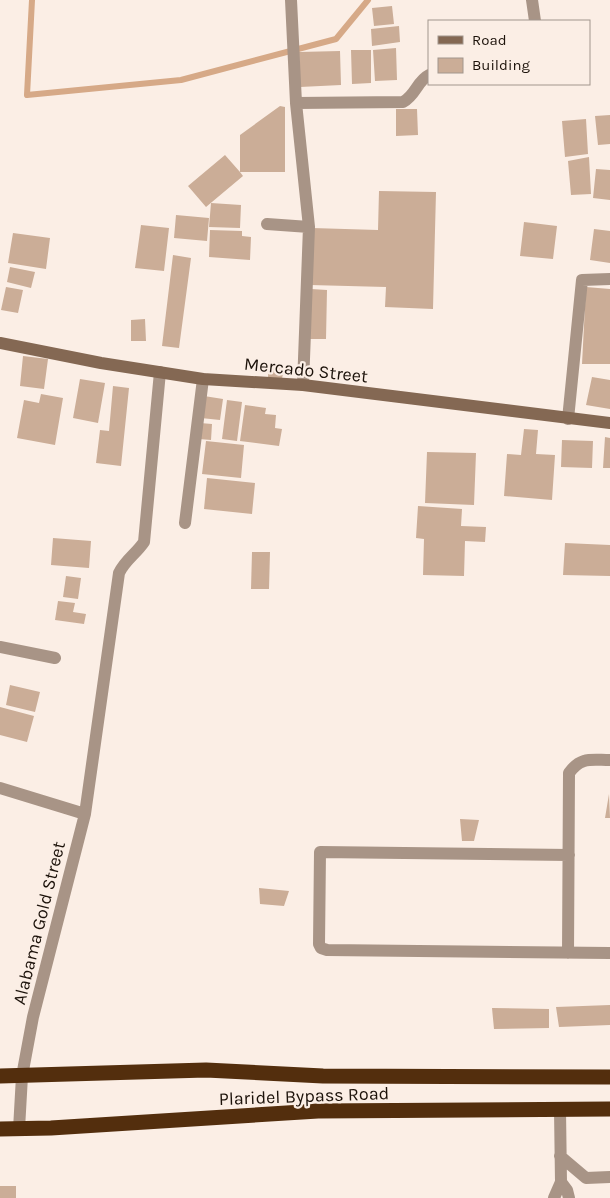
<svg xmlns="http://www.w3.org/2000/svg" width="610" height="1198" font-family="Karla,sans-serif">
	<style>
		.lines { fill: none; stroke-linecap: round; stroke-linejoin: round }
		.stream { stroke: #d6a987; stroke-width: 6 }
		.building { fill: #cbad97 }
		.lane { stroke: #a89486; stroke-width: 12 }
		.street { stroke: #a89486; stroke-width: 12 }
		.secondary { stroke: #846853; stroke-width: 12 }
		.highway { stroke: #532e0d; stroke-width: 15 }
		.labels { text-anchor: middle; stroke-width: 4.5; stroke-linejoin: round; paint-order: stroke }
		.street-label { font-size: 18px; fill: #1c120a; stroke: #fbeee5 }
	</style>
	<rect width="100%" height="100%" fill="#fbeee5"/>
	<g class="lines">
		<path class="stream" d="M32,0L27,95L181,80L336,39L368,0"/>
	</g>
	<path class="building" d="M392,6L394,24L374,26L372,8Z
		M399,26L400,42L372,46L371,29Z
		M396,48L397,80L375,81L373,50Z
		M351,50H371V83L352,84Z
		M340,51L341,85L300,87L299,52Z
		M280,106L285,107V172H240L243,176L206,207L188,186L225,155L240,172V135Z
		M396,109H417L418,135L396,136Z
		M610,115V144L598,145L595,116Z
		M586,119L588,154L565,157L562,121Z
		M589,157L591,194L571,195L568,161Z
		M596,169L610,170V200L593,198Z
		M379,191L436,192L433,309L385,307L386,287L310,285L312,228L378,230Z
		M211,203L241,205L240,228L209,227Z
		M176,215L209,218L207,241L174,238Z
		M524,222L557,226L553,259L520,256Z
		M141,225L169,228L164,271L135,268Z
		M594,229L610,231V263L590,260Z
		M210,230L242,231V236L251,237L250,260L209,257Z
		M13,233L50,238L46,269L8,263Z
		M173,255L191,258L179,348L162,346Z
		M10,267L35,272L31,288L7,282Z
		M6,287L23,290L18,313L1,310Z
		M586,287L610,289V364H582Z
		M311,289L327,290L326,339H310Z
		M145,319L146,341H131V320Z
		M23,356L48,359L44,389L20,386Z
		M269,365L284,367L282,379L268,377Z
		M592,377L610,380V409L586,405Z
		M80,379L105,383L98,423L73,418Z
		M113,386L129,388L121,466L96,463L100,430L109,431Z
		M41,394L63,398L55,445L17,438L24,400L39,403Z
		M204,396L223,399L220,420L201,418Z
		M227,400L242,402L237,441L222,439Z
		M245,405L266,408L265,414L276,415L275,428L282,429L279,446L240,441Z
		M200,423L212,424L211,440L199,439Z
		M524,429L538,430L536,454L555,455L552,500L504,496L507,454L521,455Z
		M605,437L610,438V468H603Z
		M562,440L593,441L592,468L561,467Z
		M206,441L244,445L241,478L202,474Z
		M427,452L476,453L474,505L425,503Z
		M207,478L255,483L252,514L204,509Z
		M418,506L462,509L461,526L486,527L485,542L465,541L464,576L423,575L424,539L416,538Z
		M53,538L91,541L89,568L51,565Z
		M565,543L610,545V576L563,575Z
		M252,552H270L269,589H251Z
		M66,576L81,578L78,599L63,597Z
		M58,601L75,603L73,612L86,614L84,624L55,620Z
		M10,685L40,692L35,712L6,705Z
		M0,707L34,716L27,742L0,735Z
		M609,794L610,818H605Z
		M460,819L479,820L474,841H462Z
		M259,888L289,891L284,906L260,904Z
		M610,1005V1025L559,1027L556,1007Z
		M492,1008L549,1009V1028L494,1029Z
		M0,1186H16V1198H0Z"/>
	<g class="lines">
		<path class="lane" d="M560,1156L586,1178L610,1177
			M561,1182L567,1190L569,1198
			M554,1198L561,1182L560,1110"/>
		<path class="street" d="M291,0L296,103L309,227L303,385
			M532,0L535,21
			M296,103L403,102C416,95 417,81 429,75
			M267,224L309,227
			M568,419L582,280L610,279
			M185,523L203,379
			M0,647L55,658
			M0,788L85,814L33,1017L22,1076L19,1129
			M85,814L119,573C125,560 136,554 144,542L160,372
			M569,855L320,852L319,944L321,948L327,950L610,953
			M568,953L569,773C581,756 592,760 610,760"/>
		<path class="secondary" d="M0,343L101,363L203,379L303,385L610,423"/>
		<path class="highway" d="M0,1076L206,1070L323,1076L610,1077
			M0,1129L51,1128L318,1111L610,1109"/>
	</g>
	<g class="labels">
		<g class="street-label">
			<text transform="translate(306 370) rotate(6)" y="6">Mercado Street</text>
			<text transform="translate(39 923) rotate(-76)" y="6">Alabama Gold Street</text>
			<text transform="translate(304 1096) rotate(-2)" y="6">Plaridel Bypass Road</text>
		</g>
	</g>
	<rect x="428" y="20" width="162" height="65" fill="#fbeee5" stroke="#a2968d"/>
	<rect x="438" y="36" width="25" height="8" fill="#846853" stroke="#a2968d"/>
	<text x="472" y="45" font-size="15" fill="#1c120a">Road</text>
	<rect x="438" y="58" width="25" height="15" fill="#cbad97" stroke="#a2968d"/>
	<text x="472" y="70" font-size="15" fill="#1c120a">Building</text>
</svg>
